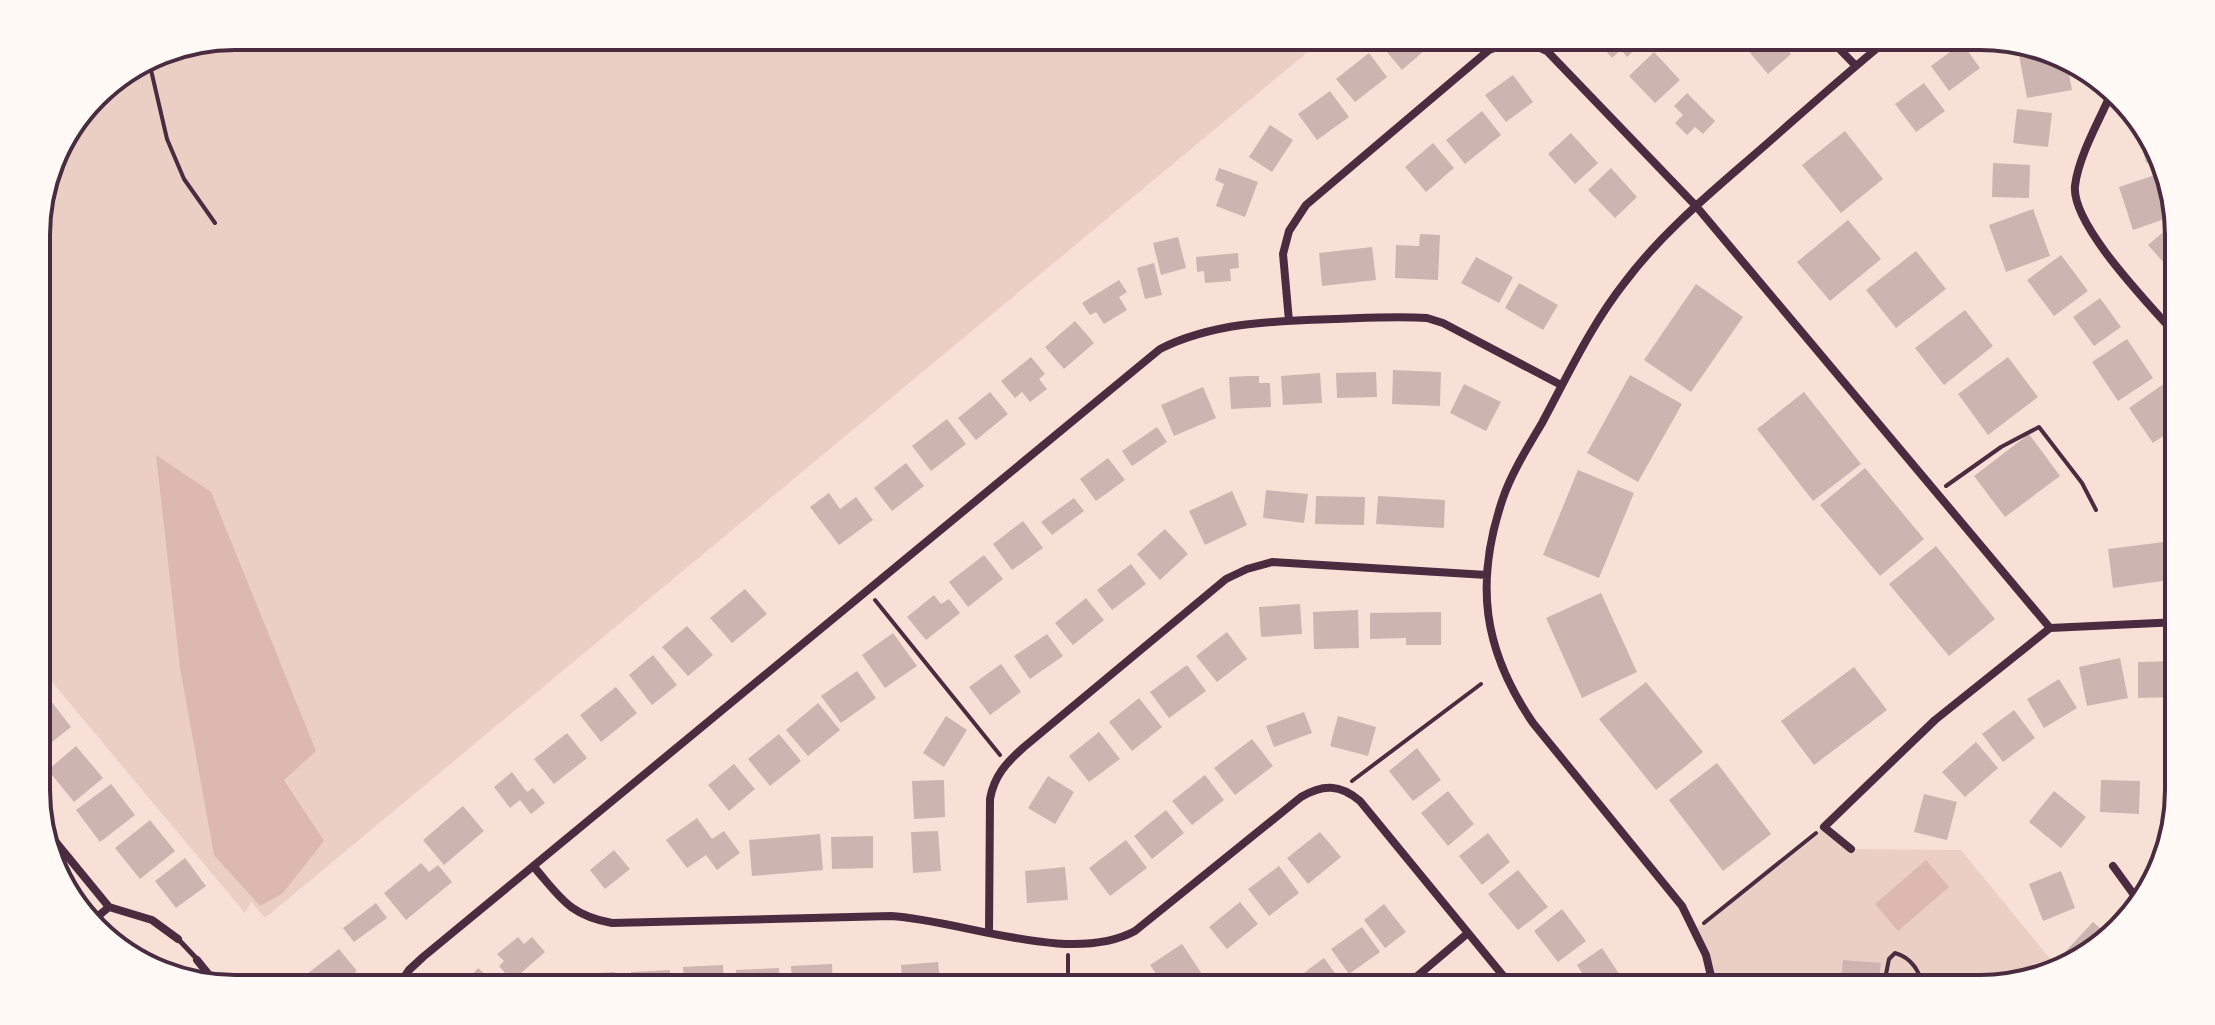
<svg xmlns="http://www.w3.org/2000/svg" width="2215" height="1025" font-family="Rubik,sans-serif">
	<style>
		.green { fill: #ebcfc5 }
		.water { fill: #dcb8b0 }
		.building { fill: #ccb4b1 }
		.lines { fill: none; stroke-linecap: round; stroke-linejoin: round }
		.path { stroke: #4a2c40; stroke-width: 4 }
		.service { stroke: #4a2c40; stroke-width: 5 }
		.minor { stroke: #4a2c40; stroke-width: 8 }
		.rim { fill: none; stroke: #4a2c40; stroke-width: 4 }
	</style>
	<rect width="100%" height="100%" fill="#f7e1d7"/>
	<path class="green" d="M235,36H1327L265,918L251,902L245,913L37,664L36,222L57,147L103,86L159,51Z
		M1824,827L1851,849L1961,850L2057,967L1993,989H1714L1695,930Z"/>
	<path class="water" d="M156,455L211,492L316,751L284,780L324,841L282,894L260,906L214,855L180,668Z
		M1926,860L1949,887L1898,931L1875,904Z"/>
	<path class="building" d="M1394,36H1425L1432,44L1402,70L1382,46Z
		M1593,36H1633L1641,44L1627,57L1621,50L1612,58Z
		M1760,36H1775L1791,54L1768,74L1746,48Z
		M1962,43L1980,68L1949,91L1931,66Z
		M2046,49L2057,51L2066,58L2072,90L2027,98L2019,55Z
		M1654,52L1680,80L1655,103L1629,76Z
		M1369,53L1387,77L1355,102L1336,79Z
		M1513,75L1533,102L1506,122L1485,95Z
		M1924,83L1945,111L1916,132L1895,104Z
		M1330,91L1349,117L1317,140L1298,114Z
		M1687,93L1715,121L1703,134L1695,127L1687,135L1675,123L1683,115L1674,106Z
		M2017,109L2052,113L2048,147L2013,143Z
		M1482,111L1501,135L1465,164L1446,140Z
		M1270,125L1293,140L1272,172L1249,157Z
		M2142,125L2157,160L2146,163L2137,126Z
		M1845,131L1883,179L1841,213L1802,165Z
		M1571,133L1598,163L1575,184L1548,154Z
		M1433,143L1454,168L1426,192L1405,167Z
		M1993,163L2030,165L2029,198L1992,197Z
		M1219,168L1258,182L1245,217L1216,206L1224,184L1215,180Z
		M1611,168L1637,197L1615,218L1588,190Z
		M2158,174L2173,216L2133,230L2119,187Z
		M2033,209L2050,256L2006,272L1989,225Z
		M1848,220L1881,259L1830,301L1797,262Z
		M2174,223L2177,227L2178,267L2172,272L2148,245Z
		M1420,234L1440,235L1438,280L1395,278L1396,245L1419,246Z
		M1178,237L1186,268L1161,275L1153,243Z
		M1372,247L1376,280L1322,286L1319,253Z
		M1916,251L1946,289L1896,328L1866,290Z
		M1238,253L1239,268L1230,269L1231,281L1205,283L1204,271L1197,272L1196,257Z
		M2061,255L2088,291L2054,316L2027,280Z
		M1476,257L1513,277L1499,303L1461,283Z
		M1154,263L1162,295L1145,299L1137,268Z
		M1119,280L1127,292L1119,297L1127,310L1104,324L1096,312L1090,315L1082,303Z
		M1519,283L1558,305L1543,330L1505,308Z
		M1696,284L1743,317L1691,392L1644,360Z
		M2100,298L2121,327L2094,346L2073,317Z
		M1965,310L1993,346L1944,385L1915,348Z
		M1075,321L1094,343L1064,369L1045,347Z
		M2127,339L2153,378L2118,401L2092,362Z
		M1031,357L1045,374L1039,379L1047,389L1030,402L1022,392L1015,398L1001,381Z
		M2008,357L2038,397L1988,435L1958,394Z
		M1393,370L1441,372L1440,406L1392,404Z
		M1376,372L1377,397L1337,398L1336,373Z
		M1320,373L1322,403L1283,405L1281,376Z
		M1630,375L1682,404L1638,482L1587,453Z
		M1249,376H1259V383H1270L1271,407L1231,409L1229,377Z
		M2165,383L2178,402V426L2153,443L2129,408Z
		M1464,384L1501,402L1486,431L1450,413Z
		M1203,387L1216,418L1174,436L1161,405Z
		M990,392L1008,414L976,440L958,418Z
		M1804,392L1861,464L1813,501L1757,429Z
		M947,419L966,444L931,471L912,446Z
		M1157,427L1167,442L1132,466L1122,451Z
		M2029,434L2060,476L2005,517L1974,476Z
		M1108,458L1125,480L1096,501L1080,479Z
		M906,463L924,486L892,511L874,488Z
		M1865,468L1924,539L1880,576L1820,505Z
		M1578,470L1634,493L1599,578L1543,555Z
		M1266,490L1308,494L1304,523L1263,518Z
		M1232,491L1247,525L1205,545L1189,511Z
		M829,493L840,509L856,497L873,520L839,545L810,507Z
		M1316,496L1365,497L1364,525L1315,524Z
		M1378,496L1445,500L1444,528L1376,524Z
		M1074,498L1084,511L1052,535L1041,522Z
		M1023,521L1043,548L1012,570L993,544Z
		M1165,529L1188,554L1160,580L1137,554Z
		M2164,542L2169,580L2113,588L2108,549Z
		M1936,546L1995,619L1949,656L1889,584Z
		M984,555L1003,579L968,607L949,582Z
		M1131,564L1146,584L1112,610L1097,590Z
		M745,589L767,614L732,643L710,618Z
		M1601,593L1637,672L1582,698L1546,618Z
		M934,595L941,604L949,599L960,613L926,640L907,617Z
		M1086,598L1104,620L1073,645L1055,623Z
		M1300,604L1302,634L1261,637L1259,607Z
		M1358,610L1359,648L1314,649L1313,612Z
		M1441,612V645H1406V638L1370,639V613Z
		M687,626L713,655L688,676L662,647Z
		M1227,632L1247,659L1217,682L1196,656Z
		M893,633L917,666L885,688L862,655Z
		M1047,634L1063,656L1030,679L1014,656Z
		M653,655L677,685L652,705L629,675Z
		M2120,658L2128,698L2087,706L2079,667Z
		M2177,661L2178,697L2138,698V662Z
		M1001,664L1021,692L990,715L969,687Z
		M1187,665L1206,691L1169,718L1150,692Z
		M1854,667L1887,710L1814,765L1781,721Z
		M857,671L876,698L841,723L821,696Z
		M2059,679L2077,708L2044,728L2027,699Z
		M1646,682L1703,752L1656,790L1599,719Z
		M616,687L637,713L601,742L580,715Z
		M1139,698L1162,727L1132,751L1109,722Z
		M51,701L71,727L38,753V711Z
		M818,703L840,730L808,756L786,730Z
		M2014,710L2035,738L2003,762L1982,734Z
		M1304,712L1312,733L1274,747L1266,726Z
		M946,716L967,730L944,767L923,753Z
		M1338,716L1376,727L1368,756L1330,746Z
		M1099,732L1120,759L1089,782L1069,756Z
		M567,733L587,758L554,784L534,759Z
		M779,734L801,761L770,786L748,759Z
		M1252,739L1273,766L1235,795L1214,768Z
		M1976,742L1998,768L1965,797L1942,772Z
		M76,746L103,778L74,802L48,770Z
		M1417,748L1441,780L1413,801L1389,771Z
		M1717,763L1771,834L1723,871L1669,800Z
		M734,764L755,789L729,811L708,785Z
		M512,772L527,792L533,788L545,803L531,814L520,800L510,808L494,787Z
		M1205,775L1224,800L1192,825L1172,801Z
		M1048,776L1074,792L1055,824L1028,808Z
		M944,780L945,817L914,819L912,781Z
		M2101,780L2140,781L2139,814L2100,812Z
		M111,784L135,815L100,842L76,810Z
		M1448,791L1474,824L1448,846L1421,813Z
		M2054,791L2086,817L2061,848L2029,822Z
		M1924,794L1957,802L1947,840L1914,832Z
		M463,806L484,831L444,865L423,840Z
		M1166,810L1184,833L1152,859L1134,836Z
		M697,818L712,839L724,831L740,853L717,870L706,855L687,868L666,840Z
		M150,820L175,851L140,879L115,848Z
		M938,831L941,871L913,873L911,832Z
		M1320,832L1341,857L1308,884L1287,858Z
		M1488,833L1510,862L1482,885L1459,856Z
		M820,834L823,870L752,876L749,840Z
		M873,836V868L832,869L831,837Z
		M1126,840L1147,868L1110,896L1089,868Z
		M614,850L630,869L605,889L590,870Z
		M185,858L206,886L176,908L155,881Z
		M421,863L429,872L438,865L452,882L406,920L384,893Z
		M1279,866L1299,893L1269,916L1248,889Z
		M1065,867L1068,900L1027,903L1025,871Z
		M1518,870L1548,907L1518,930L1488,894Z
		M2061,871L2075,908L2043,921L2029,884Z
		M1240,902L1258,924L1227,949L1209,927Z
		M376,903L387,918L354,942L343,928Z
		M1384,904L1406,932L1385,948L1364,920Z
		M1562,909L1586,941L1558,962L1534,931Z
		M2093,922L2108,935L2091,955L2075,961L2065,952Z
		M1362,927L1380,952L1349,974L1331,949Z
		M518,937L524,944L532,937L545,952L512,981L499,966L504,961L497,954Z
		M1182,944L1202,974L1179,989H1167L1150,965Z
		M1602,948L1625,983L1617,989H1592L1577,965Z
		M339,949L357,971L334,989H319L307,974Z
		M1324,958L1337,976L1320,989H1292L1289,984Z
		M1843,960L1881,963L1879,980L1841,976Z
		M938,962L941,989H903L901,965Z
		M832,964L833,989H792L791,966Z
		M723,965L724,989H684L683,967Z
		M478,968L502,989H459Z
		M779,968L780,989H738L736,970Z
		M670,970L671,989H632L631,972Z
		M615,972V989H581V974Z
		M886,973L888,989H845L844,977Z
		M1135,978L1137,989H1087L1086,985Z
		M1003,983L1004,989H985V986Z
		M954,985H978V989H954Z"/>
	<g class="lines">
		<path class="path" d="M142,61L151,70L167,139L184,179L215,223
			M1946,486L2001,447L2039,427L2082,483L2096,510
			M875,600L1000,755
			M1352,781L1481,684
			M1704,923L1816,833
			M1068,955V989
			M1883,989L1889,959L1895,953C1913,958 1919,972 1925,989"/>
		<path class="service" d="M178,939L197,959"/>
		<path class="minor" d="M1827,36L1855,65
			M2111,94C2099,120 2078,158 2075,186C2071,225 2151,306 2178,337
			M1289,321L1283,254L1289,231L1306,205L1489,50C1513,40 1523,40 1547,51L1696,206L2050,628
			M41,824L109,907L91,922
			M1851,849L1824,827L1935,720L2050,628L2179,622
			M2113,866L2137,899
			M534,867C561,898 569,915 612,923L891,916C962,920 1070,966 1135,931L1301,797C1323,784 1340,784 1360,801L1514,989
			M109,907L152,920L178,939
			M989,933L990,799C994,776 1006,763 1024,747L1226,579L1247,569L1272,562L1487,575
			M197,960L218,986
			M396,989L409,970L423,957L1160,349C1214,322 1275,321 1335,319C1366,318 1396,316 1427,318L1443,323L1561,385
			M1402,989L1468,933
			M1714,989L1706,955L1682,906L1533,723C1483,650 1474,583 1503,498C1512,472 1528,447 1542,423C1568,375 1591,325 1625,282C1661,234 1709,194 1754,155C1800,115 1845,74 1892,36"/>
	</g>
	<path d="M0 0H2215V1025H0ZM235 50H1980A185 185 0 0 1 2165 235V790A185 185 0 0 1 1980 975H235A185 185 0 0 1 50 790V235A185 185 0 0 1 235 50Z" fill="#fffaf5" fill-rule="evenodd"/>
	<path class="rim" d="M235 50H1980A185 185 0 0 1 2165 235V790A185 185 0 0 1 1980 975H235A185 185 0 0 1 50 790V235A185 185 0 0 1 235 50Z"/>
</svg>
